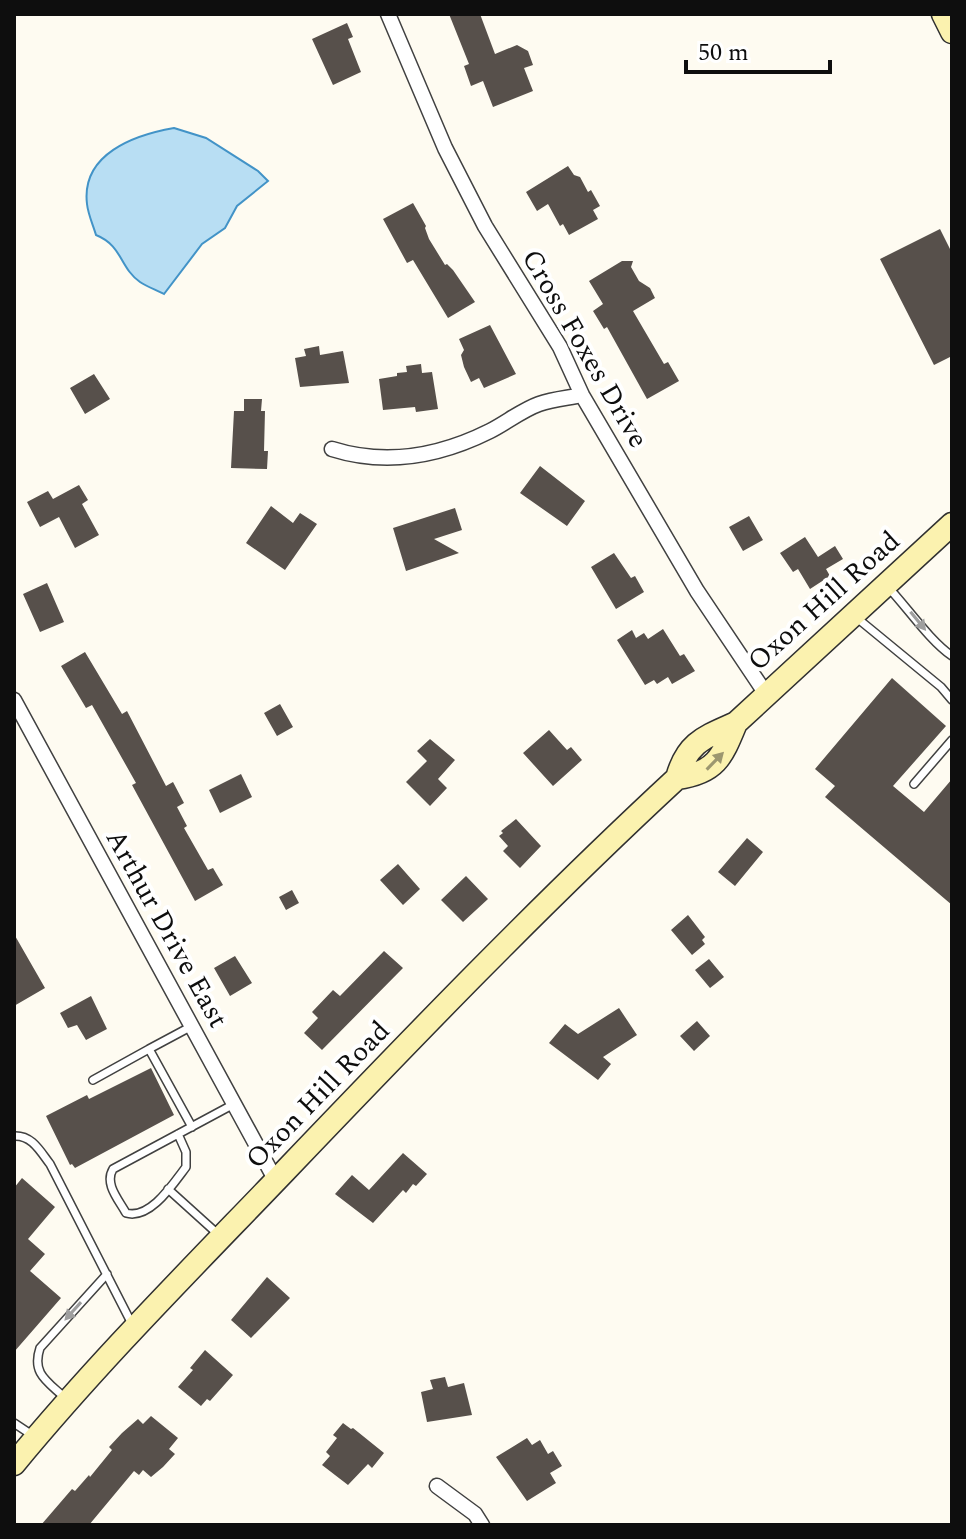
<svg xmlns="http://www.w3.org/2000/svg" width="966" height="1539" font-family="Spectral,serif">
	<style>
		.water { fill: #b8def3; stroke: #4293c7; stroke-width: 2 }
		.building { fill: #57504b }
		.lines { fill: none; stroke-linecap: round; stroke-linejoin: round }
		.lane-casing { stroke: #414141; stroke-width: 10 }
		.street-casing { stroke: #414141; stroke-width: 17 }
		.secondary-casing { stroke: #303030; stroke-width: 25 }
		.lane { stroke: #fff; stroke-width: 7 }
		.street { stroke: #fff; stroke-width: 14 }
		.secondary { stroke: #fbf2af; stroke-width: 22 }
		.oneway { fill: #9f9f9f }
		.oneway2 { fill: #9c976f }
		.labels { text-anchor: middle; stroke-width: 8; stroke-linejoin: round; paint-order: stroke }
		.street-label { font-size: 28px; fill: #0e0e0e; stroke: #fff }
	</style>
	<rect width="100%" height="100%" fill="#fefbf1"/>
	<path class="water" d="M174,128L206,138L258,171L268,181L237,206L225,228L202,244L164,294C157,290 147,287 140,282C119,267 123,246 96,235C93,225 88,214 87,204C81,154 134,135 174,128Z"/>
	<path class="building" d="M449,14H480L495,54L517,45L528,51L533,65L524,68L533,91L493,107L483,81L471,86L464,66L469,64Z
		M347,23L353,37L348,39L361,72L333,85L312,39Z
		M568,166L574,175L580,177L588,192L591,190L600,206L593,210L598,219L569,235L563,224L560,226L548,204L537,211L526,192Z
		M413,203L426,226L425,228L429,239L445,265L447,264L453,270L475,302L448,318L413,260L407,263L383,219Z
		M940,229L952,253V356L934,365L880,259Z
		M622,261H633L631,267L639,281L650,288L655,298L633,311L664,364L668,362L679,381L647,399L607,327L604,329L593,311L603,304L589,281Z
		M490,325L516,374L484,388L479,378L471,382L464,367L461,355L464,350L459,339Z
		M319,346L320,355L343,351L349,383L300,387L295,358L306,356L304,349Z
		M421,364L422,373L432,372L438,409L416,412L415,407L383,410L379,379L397,376V373L407,372L406,366Z
		M94,374L110,399L85,414L70,388Z
		M244,399H262L261,411H265L264,451H268L267,469L231,468L234,411H244Z
		M540,466L585,501L567,526L520,493Z
		M79,485L88,500L82,504L99,535L75,548L59,517L40,527L27,502L48,491L53,499Z
		M271,506L293,523L300,513L317,524L285,570L246,543Z
		M455,508L462,530L434,539L459,553L406,571L393,528Z
		M749,516L763,540L743,551L729,527Z
		M805,537L818,557L835,546L843,559L826,569L830,576L810,589L798,569L793,572L780,553Z
		M614,553L631,578L635,576L644,592L616,609L591,567Z
		M47,583L64,622L40,632L23,594Z
		M663,629L680,656L684,654L695,671L672,684L668,677L657,684L654,680L645,685L617,640L632,630L636,638L644,633L648,639Z
		M85,652L122,714L127,711L166,786L173,782L184,803L177,807L187,826L184,828L208,870L213,868L223,885L195,901L132,785L136,783L92,705L86,708L61,666Z
		M892,678L946,726L893,786L924,812L952,779V905L825,797L835,786L815,769Z
		M280,704L293,727L277,736L264,713Z
		M549,730L567,750L571,747L582,760L553,786L523,753Z
		M430,739L455,760L438,779L447,788L430,806L406,782L427,761L417,751Z
		M241,774L252,797L220,813L209,790Z
		M516,819L541,846L520,868L503,851L508,846L499,836L503,833L501,831Z
		M747,838L763,852L735,886L718,872Z
		M398,864L420,889L403,905L380,880Z
		M466,876L488,899L463,922L441,900Z
		M292,890L299,903L286,910L279,897Z
		M688,915L705,937L702,940L705,944L692,955L671,930Z
		M14,934L45,988L14,1006Z
		M384,951L403,968L322,1050L304,1033L318,1018L312,1012L333,990L340,996Z
		M235,956L252,983L230,996L214,968Z
		M709,959L724,977L710,988L695,970Z
		M91,996L107,1029L86,1040L77,1025L68,1028L60,1013Z
		M619,1008L637,1035L603,1057L611,1064L598,1080L549,1043L565,1024L578,1034Z
		M697,1021L710,1036L694,1051L680,1036Z
		M151,1068L174,1115L75,1168L72,1164L70,1165L46,1116L87,1095L89,1099Z
		M403,1153L427,1174L416,1186L413,1184L406,1193L403,1190L373,1223L335,1194L352,1175L369,1190Z
		M22,1178L55,1207L28,1239L45,1254L30,1271L61,1298L14,1352V1188Z
		M267,1277L290,1298L251,1338L231,1320Z
		M205,1350L233,1375L210,1401L207,1399L201,1406L178,1387L193,1370L190,1368Z
		M445,1377L448,1387L464,1383L472,1415L427,1422L421,1392L433,1389L430,1380Z
		M151,1416L178,1438L169,1449L175,1454L163,1467L151,1477L143,1470L139,1475L134,1471L89,1525H41L72,1489L75,1491L89,1475L90,1477L112,1450L109,1447L122,1433L138,1419L143,1424Z
		M343,1423L351,1429L353,1428L384,1453L372,1468L368,1464L348,1485L322,1465L330,1456L326,1452L337,1438L333,1435Z
		M527,1438L532,1445L540,1440L548,1454L553,1451L562,1466L550,1473L556,1483L527,1501L496,1457Z"/>
	<g class="lines">
		<g class="lane-casing">
			<path id="lane" d="M887,586C907,607 929,640 952,656
				M857,618L941,687L952,700
				M914,784L952,740
				M192,1026L149,1049L192,1127
				M93,1080L149,1049
				M178,1134L186,1152V1167C173,1184 150,1220 126,1213C119,1200 104,1184 113,1169L234,1104
				M14,1136C32,1135 40,1151 50,1164L133,1326
				M168,1189L220,1236
				M67,1400C49,1382 31,1375 40,1348L107,1274
				M14,1423L32,1435"/>
		</g>
		<g class="street-casing">
			<path id="street" d="M388,14L445,148L485,226L560,347L582,395L697,591L766,694
				M332,449C386,466 440,456 490,431C506,423 522,410 539,404C553,399 568,398 582,395
				M14,700L276,1181
				M437,1486L475,1514L482,1525"/>
		</g>
		<g class="secondary-casing">
			<path id="secondary" d="M943,14L952,32
				M677,778C716,773 722,757 736,723
				M14,1464C99,1361 193,1267 285,1171C413,1037 541,904 677,778C687,742 705,737 736,723L952,524"/>
		</g>
		<use href="#lane" class="lane"/>
		<use href="#street" class="street"/>
		<use href="#secondary" class="secondary"/>
	</g>
	<defs><path id="oneway-solid" d="M-6-.8H1V-3.2L6.5 0L1 3.2V.8H-6Z" transform="scale(2)"/></defs>
	<g class="oneway">
		<use href="#oneway-solid" transform="translate(918 621) rotate(51)"/>
		<use href="#oneway-solid" transform="translate(73 1311) rotate(132)"/>
	</g>
	<use class="oneway2" href="#oneway-solid" transform="translate(715 761) rotate(-46)"/>
	<g class="labels">
		<g class="street-label">
			<text transform="translate(586 348) rotate(60)" y="10">Cross Foxes Drive</text>
			<text transform="translate(823 600) rotate(-42)" y="10">Oxon Hill Road</text>
			<text transform="translate(168 928) rotate(61)" y="10">Arthur Drive East</text>
			<text transform="translate(317 1094) rotate(-46)" y="10">Oxon Hill Road</text>
		</g>
	</g>
	<rect width="966" height="1539" fill="none" stroke="#0e0e0e" stroke-width="32"/>
	<path d="M686 60v12h144v-12" fill="none" stroke="#0e0e0e" stroke-width="4"/>
	<text x="698" y="60" font-size="24" fill="#0e0e0e" stroke="#ffffff" stroke-width="6" paint-order="stroke">50 m</text>
</svg>
